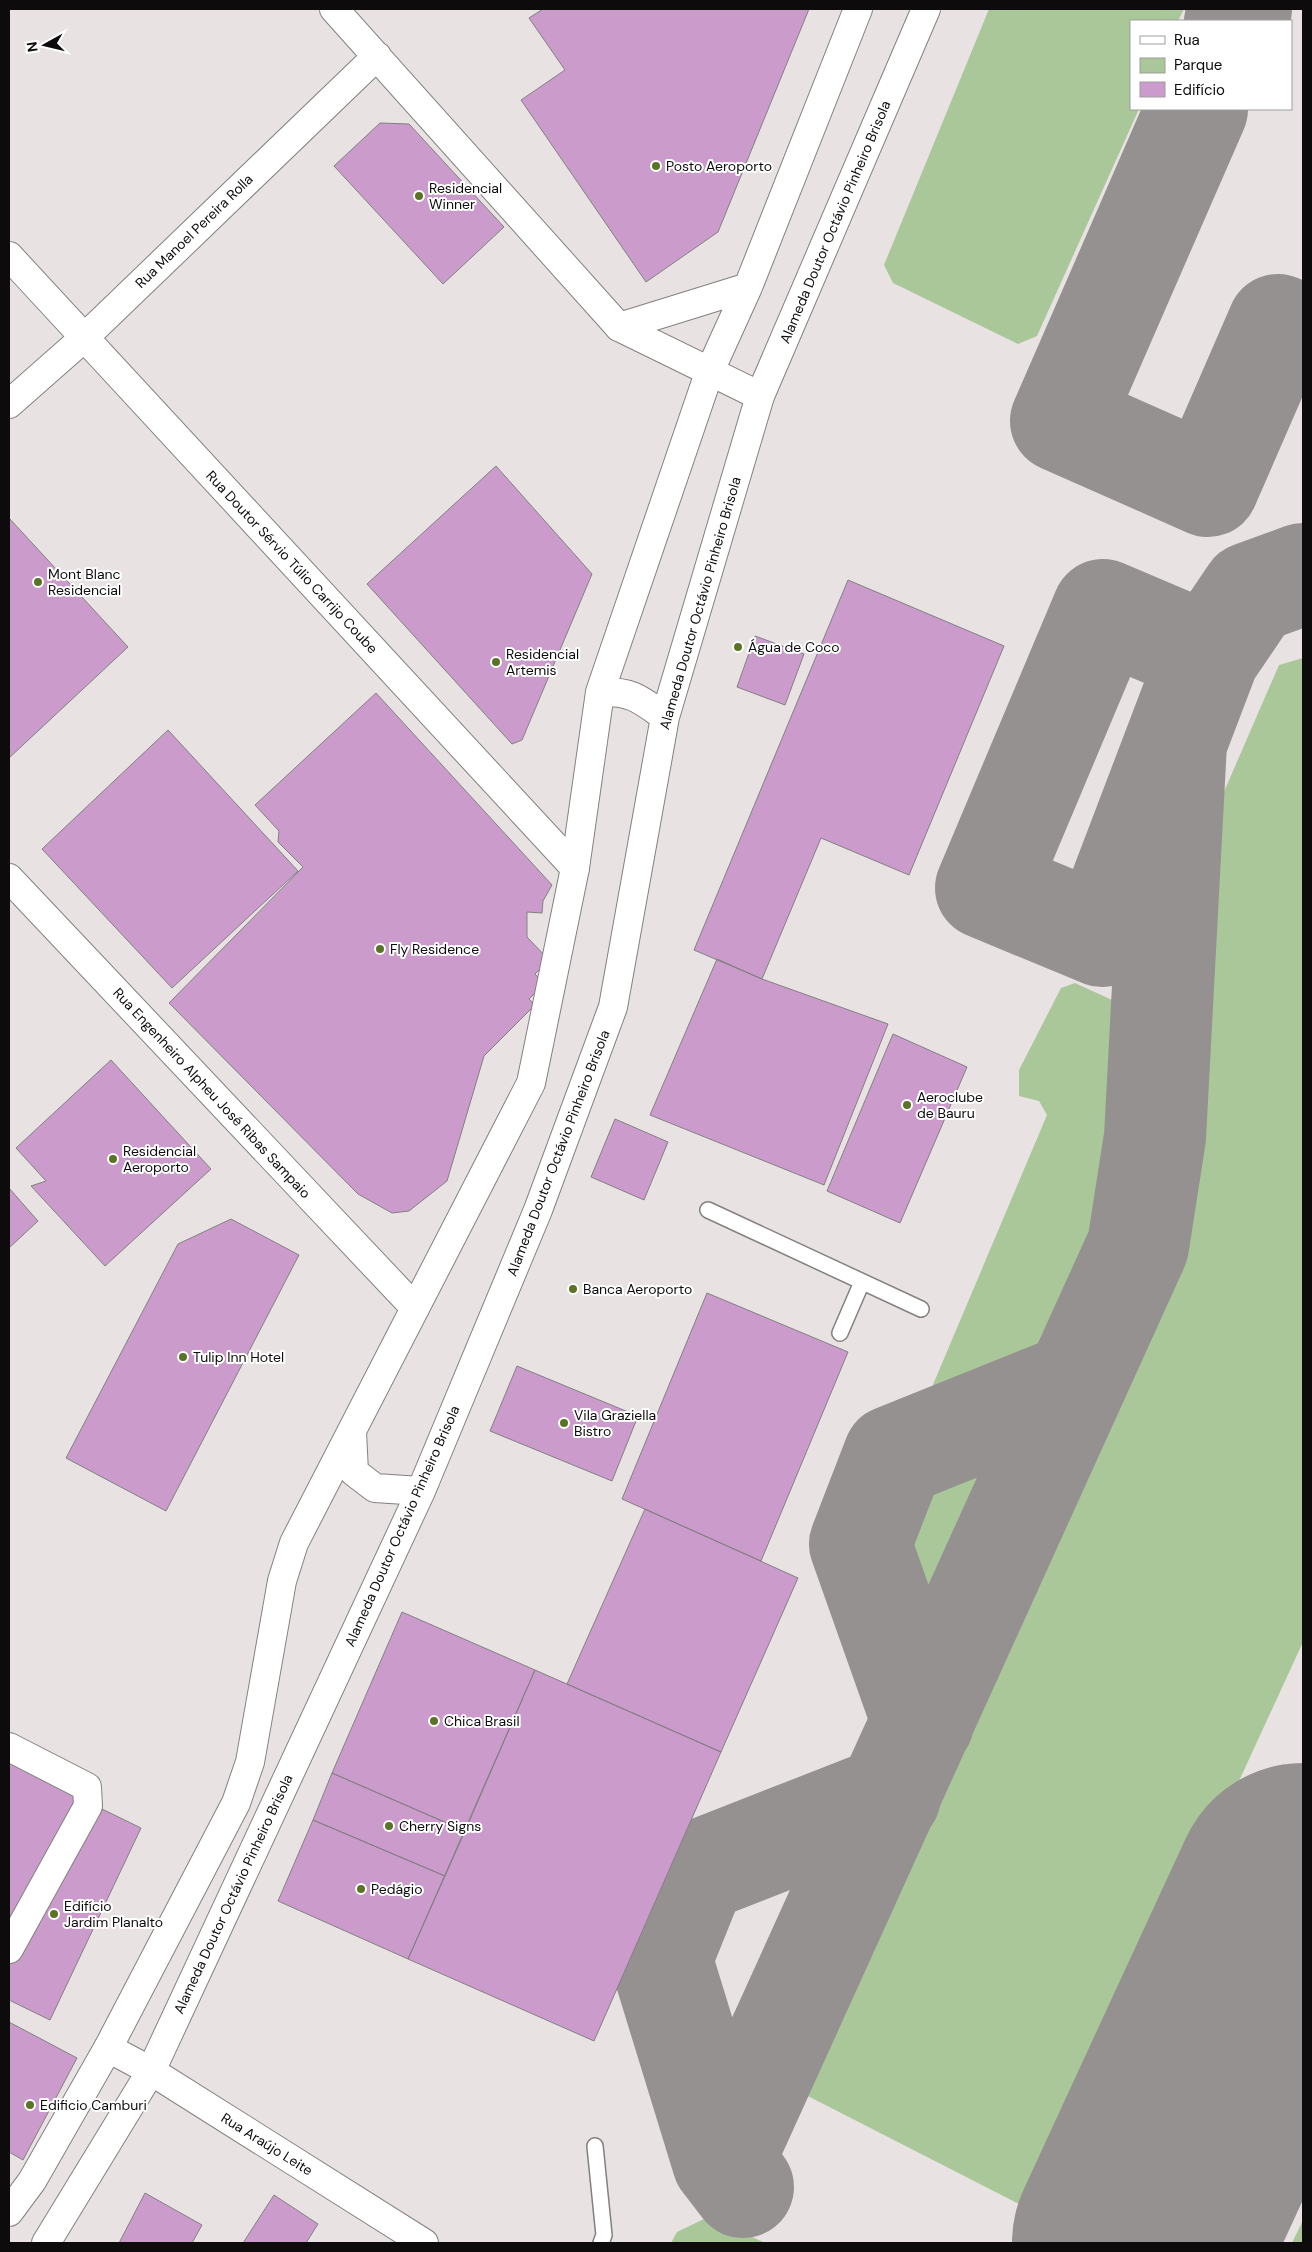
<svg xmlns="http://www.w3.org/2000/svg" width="1312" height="2252" font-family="'DM Sans',sans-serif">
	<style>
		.green { fill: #aac79a }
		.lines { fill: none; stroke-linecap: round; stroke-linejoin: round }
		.taxiway { stroke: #959190; stroke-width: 102 }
		.runway { stroke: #959190; stroke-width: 258 }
		.building { fill: #ca9bcb; stroke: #838083 }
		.service-casing { stroke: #84807f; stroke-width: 18 }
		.minor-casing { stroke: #84807f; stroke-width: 30 }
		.tertiary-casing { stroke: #84807f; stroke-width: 30 }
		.service { stroke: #fff; stroke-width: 15 }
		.minor { stroke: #fff; stroke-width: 28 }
		.tertiary { stroke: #fff; stroke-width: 28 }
		.poi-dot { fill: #5b7324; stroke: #fff; stroke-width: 2 }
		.labels { text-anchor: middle; stroke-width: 4; stroke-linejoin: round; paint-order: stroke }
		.poi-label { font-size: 14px; fill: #0d0b0b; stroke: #fff; text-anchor: start }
		.street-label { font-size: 14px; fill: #0d0b0b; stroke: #fff }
	</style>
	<rect width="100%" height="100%" fill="#e8e3e2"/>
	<path class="green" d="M989,9H1184L1178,21H1131V109H1139L1037,336L1018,344L893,283L884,265Z
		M1303,658V1642L1048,2196L1029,2209L798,2091L785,2072L1174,1235L1203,840L1279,665Z
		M1075,983L1134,1010L1139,1027L1136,1140L1127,1214L1074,1347L1059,1365L946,1416L935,1403L932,1387L1047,1115L1039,1101L1019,1096V1070L1061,988Z
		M1030,1434L1036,1443L928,1663L915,1660L873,1546C875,1524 884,1492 900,1476Z
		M708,2217H709L765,2243H671L677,2232Z
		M1303,2220V2243H1292Z"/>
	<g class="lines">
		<path class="taxiway" d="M1235,21L1241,9
			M1197,109L1061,421L1208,486L1278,325L1303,336
			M1103,610L1209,655L1102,936L986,888Z
			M1209,655L1251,593L1303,574
			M923,1722L860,1544L894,1456L1076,1383
			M723,2161L661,1959L696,1872L890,1796
			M743,2187L723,2161L1138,1246L1155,1137L1176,743"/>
		<path class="runway" d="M1141,2243L1303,1892"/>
	</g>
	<path class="building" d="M543,9H809L718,232L646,282L521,100L565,70L529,18Z
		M380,123L409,124L504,227L443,284L334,166Z
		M496,466L592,574L522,740L512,744L367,584Z
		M9,518L128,647L9,758Z
		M848,580L1004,646L909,875L821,838L762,979L694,950Z
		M755,636L804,654L785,705L737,687Z
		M376,693L552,885L543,901L542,913L527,912V937L549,960L535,974L544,984L529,999L535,1005L484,1056L447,1181L409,1211L392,1213L358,1194L169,1003L303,867L278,842L279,831L255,805Z
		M168,730L298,871L172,988L42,849Z
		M717,959L762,979L888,1024L824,1185L650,1115Z
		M893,1034L967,1067L900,1223L827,1191Z
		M111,1060L211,1169L105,1266L31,1186L46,1181L16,1148Z
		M615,1119L668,1142L644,1200L591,1177Z
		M9,1188L38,1221L9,1248Z
		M231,1219L299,1255L166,1511L66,1458L178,1244Z
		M707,1293L848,1352L761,1561L622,1499Z
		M517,1366L638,1416L612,1481L490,1431Z
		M645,1509L798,1578L721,1752L567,1684Z
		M402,1612L535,1670L465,1831L332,1773Z
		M535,1670L721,1752L594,2041L408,1959Z
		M9,1737L73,1767L63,1790L141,1828L50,2020L9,2000Z
		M332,1773L465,1831L445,1876L313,1820Z
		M313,1820L445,1876L408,1959L278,1901Z
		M9,2022L77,2058L23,2160L9,2152Z
		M145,2193L202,2225L192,2243H119Z
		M274,2195L318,2224L306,2243H243Z"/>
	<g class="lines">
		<g class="service-casing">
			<path id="service" d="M708,1210L921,1309
				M840,1333L862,1282
				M595,2146L604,2235L601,2243"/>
		</g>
		<g class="minor-casing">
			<path id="minor" d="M334,9L619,327L760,396
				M9,256L575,868
				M9,404L85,337L377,56
				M9,878L415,1308
				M9,1747L87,1787L88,1806L9,1949
				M108,2048L151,2071L424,2243"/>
		</g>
		<g class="tertiary-casing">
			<path id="tertiary" d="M619,327L748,287
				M600,692C632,691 640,699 665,717
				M352,1432L354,1472L375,1488L421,1491
				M9,2212L32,2181L108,2048L236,1803L250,1762L282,1581L294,1543L531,1083L575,868L600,692L709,373L748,287L858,9
				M46,2243L151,2071L421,1491L538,1210L613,1007L665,717L760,396L926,9"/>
		</g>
		<use href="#service" class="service"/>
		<use href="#minor" class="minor"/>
		<use href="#tertiary" class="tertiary"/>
	</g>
	<g class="poi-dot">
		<circle cx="656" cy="166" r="5"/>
		<circle cx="419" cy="196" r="5"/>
		<circle cx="38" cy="582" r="5"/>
		<circle cx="738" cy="647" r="5"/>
		<circle cx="496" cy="662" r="5"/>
		<circle cx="380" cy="949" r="5"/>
		<circle cx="907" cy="1105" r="5"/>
		<circle cx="113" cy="1159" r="5"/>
		<circle cx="573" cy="1289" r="5"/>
		<circle cx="183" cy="1357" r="5"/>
		<circle cx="564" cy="1423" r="5"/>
		<circle cx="434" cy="1721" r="5"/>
		<circle cx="389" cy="1826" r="5"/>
		<circle cx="361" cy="1889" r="5"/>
		<circle cx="54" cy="1914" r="5"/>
		<circle cx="30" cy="2105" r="5"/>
	</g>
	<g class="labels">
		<g class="poi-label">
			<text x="666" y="171">Posto Aeroporto</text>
			<text x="429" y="193">Residencial<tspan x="429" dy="16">Winner</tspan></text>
			<text x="48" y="579">Mont Blanc<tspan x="48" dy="16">Residencial</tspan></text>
			<text x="748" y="652">Água de Coco</text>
			<text x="506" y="659">Residencial<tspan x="506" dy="16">Artemis</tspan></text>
			<text x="390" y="954">Fly Residence</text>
			<text x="917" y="1102">Aeroclube<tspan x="917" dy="16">de Bauru</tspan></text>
			<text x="123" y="1156">Residencial<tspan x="123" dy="16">Aeroporto</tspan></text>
			<text x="583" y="1294">Banca Aeroporto</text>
			<text x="193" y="1362">Tulip Inn Hotel</text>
			<text x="574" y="1420">Vila Graziella<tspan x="574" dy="16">Bistro</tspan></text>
			<text x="444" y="1726">Chica Brasil</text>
			<text x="399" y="1831">Cherry Signs</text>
			<text x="371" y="1894">Pedágio</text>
			<text x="64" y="1911">Edifício<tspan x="64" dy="16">Jardim Planalto</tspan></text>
			<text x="40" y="2110">Edificio Camburi</text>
		</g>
		<g class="street-label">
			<text transform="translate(835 222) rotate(-67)" y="5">Alameda Doutor Octávio Pinheiro Brisola</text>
			<text transform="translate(194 231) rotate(-44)" y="5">Rua Manoel Pereira Rolla</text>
			<text transform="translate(292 562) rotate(47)" y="5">Rua Doutor Sérvio Túlio Carrijo Coube</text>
			<text transform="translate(700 603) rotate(-74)" y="5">Alameda Doutor Octávio Pinheiro Brisola</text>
			<text transform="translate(212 1093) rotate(47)" y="5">Rua Engenheiro Alpheu José Ribas Sampaio</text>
			<text transform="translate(558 1153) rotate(-69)" y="5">Alameda Doutor Octávio Pinheiro Brisola</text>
			<text transform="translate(402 1526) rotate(-66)" y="5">Alameda Doutor Octávio Pinheiro Brisola</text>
			<text transform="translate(233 1894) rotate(-65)" y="5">Alameda Doutor Octávio Pinheiro Brisola</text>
			<text transform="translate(267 2144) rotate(32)" y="5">Rua Araújo Leite</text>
		</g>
	</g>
	<rect width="1312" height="2252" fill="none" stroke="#0d0b0b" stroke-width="20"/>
	<rect x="1130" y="20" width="162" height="90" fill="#ffffff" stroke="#9e9d9d"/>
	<rect x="1140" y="36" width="25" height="8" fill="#ffffff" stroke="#9e9d9d"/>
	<text x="1174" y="45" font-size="15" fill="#0d0b0b">Rua</text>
	<rect x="1140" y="58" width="25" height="15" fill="#aac79a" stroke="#9e9d9d"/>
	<text x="1174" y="70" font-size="15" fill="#0d0b0b">Parque</text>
	<rect x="1140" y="82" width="25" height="15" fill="#ca9bcb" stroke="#9e9d9d"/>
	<text x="1174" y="95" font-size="15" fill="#0d0b0b">Edifício</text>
	<g transform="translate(45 45) rotate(262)" stroke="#ffffff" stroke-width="4" paint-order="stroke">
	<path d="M0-4L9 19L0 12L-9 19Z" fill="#0d0b0b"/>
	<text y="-8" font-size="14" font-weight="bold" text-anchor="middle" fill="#0d0b0b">N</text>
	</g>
</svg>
